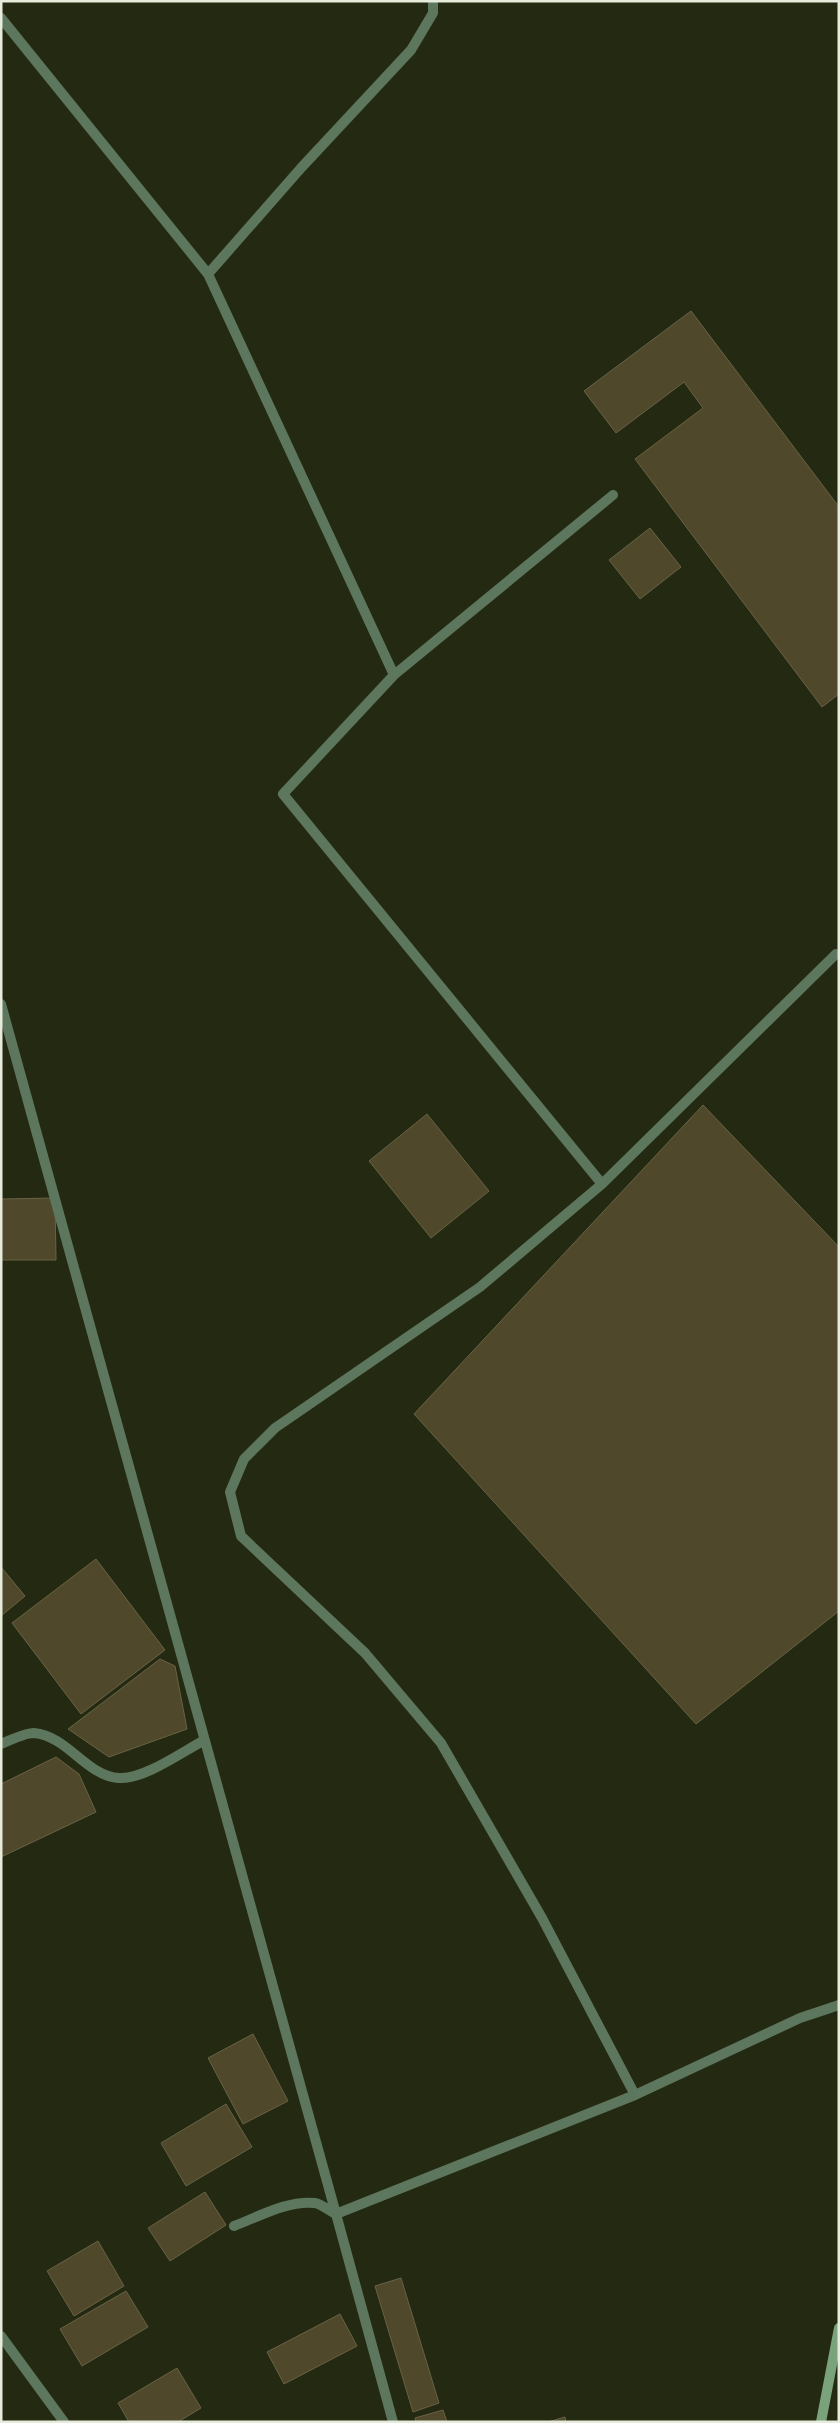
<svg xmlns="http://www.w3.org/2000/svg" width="840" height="2423" font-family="'Asap Condensed',sans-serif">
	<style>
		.building { fill: #4f482b; stroke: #696246 }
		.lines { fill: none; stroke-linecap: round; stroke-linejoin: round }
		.street { stroke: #5d765e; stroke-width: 10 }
		.secondary { stroke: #7aa37c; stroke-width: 10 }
	</style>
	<rect width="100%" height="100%" fill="#242a11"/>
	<path class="building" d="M691,311L839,507V694L822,707L635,459L703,408L684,382L616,433L584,391Z
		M650,528L681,567L640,599L609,560Z
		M703,1105L839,1247V1611L696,1724L414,1414Z
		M427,1114L489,1191L431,1238L369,1161Z
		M55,1198L56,1260H1V1199Z
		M96,1559L165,1650L81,1714L12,1623Z
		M1,1567L25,1596L1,1616Z
		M160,1659L175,1666L187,1729L109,1757L68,1729Z
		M56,1757L79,1774L96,1812L1,1857V1784Z
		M253,2034L288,2101L243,2124L208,2058Z
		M226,2104L252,2147L186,2186L161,2143Z
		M205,2192L226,2225L170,2261L148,2228Z
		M98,2241L124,2286L74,2316L47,2271Z
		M401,2278L439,2403L413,2412L375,2286Z
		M126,2291L148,2327L82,2366L60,2329Z
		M340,2314L357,2346L284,2384L267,2352Z
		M177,2368L201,2408L178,2422H129L118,2403Z
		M443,2410L447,2422H416L415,2418Z
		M565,2417L566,2422H548Z"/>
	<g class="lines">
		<path class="street" d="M1,18L208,274L394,675
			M208,274L301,168L411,50L433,13V1
			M613,495L394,675L283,794L602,1184L480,1287L275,1428L244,1459L230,1492L241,1536L365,1653L441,1743L542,1918L635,2095
			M1,1004L336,2214L635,2095L800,2018L839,2005
			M602,1184L836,954
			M1,1744C10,1740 25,1733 34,1733C68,1736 86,1776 119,1778C143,1780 182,1752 203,1741
			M234,2226C258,2217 288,2200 315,2203C321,2204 330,2211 336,2214L393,2422
			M1,2336L64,2422"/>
		<path class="secondary" d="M821,2422L839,2328"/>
	</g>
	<rect width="840" height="2423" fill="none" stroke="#e6ebdb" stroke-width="5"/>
</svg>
